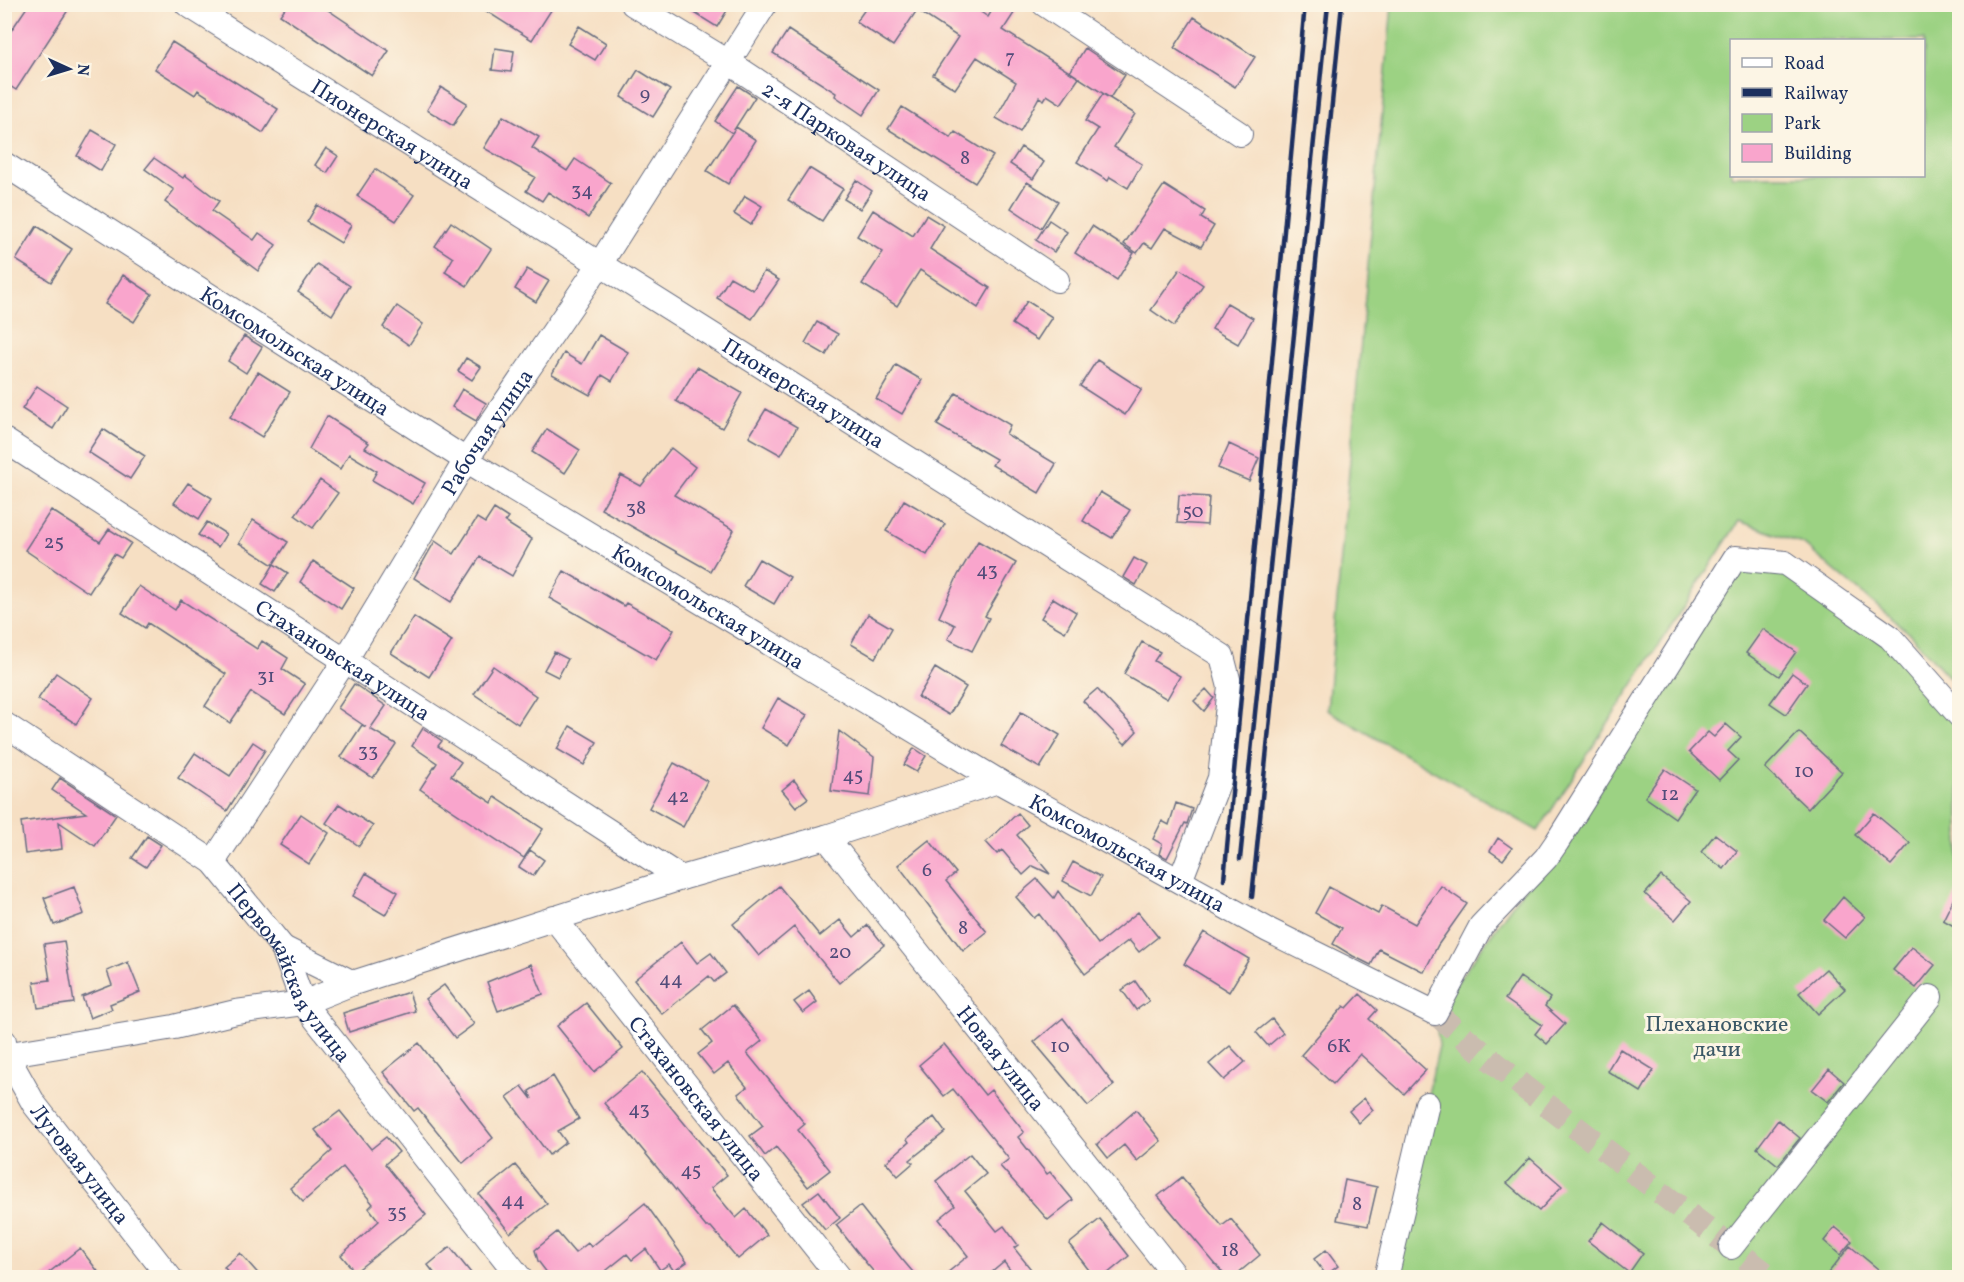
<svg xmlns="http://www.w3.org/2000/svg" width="1964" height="1282" font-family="Vollkorn,serif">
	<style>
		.green { fill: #9cd283; stroke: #5c8070; stroke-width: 1.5; fill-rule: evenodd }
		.building { fill: #f9a5cc }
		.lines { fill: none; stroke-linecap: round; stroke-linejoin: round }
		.minor-tunnel { stroke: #cabcaf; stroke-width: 24; stroke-dasharray: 24 12; stroke-linecap: butt }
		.minor-casing { stroke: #686d81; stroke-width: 26 }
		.minor { stroke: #fff; stroke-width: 24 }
		.rail { stroke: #1b2f5e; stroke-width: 4.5 }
		.labels { text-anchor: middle; stroke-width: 6; stroke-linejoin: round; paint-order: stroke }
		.number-label { font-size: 20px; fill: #524c7a }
		.street-label { font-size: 22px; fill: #1b2f5e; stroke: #fcf5e5 }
		.park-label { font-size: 22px; fill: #3b5867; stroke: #fcf5e5 }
	</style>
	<rect width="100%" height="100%" fill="#fcf5e5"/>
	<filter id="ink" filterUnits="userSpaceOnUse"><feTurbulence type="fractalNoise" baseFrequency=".0167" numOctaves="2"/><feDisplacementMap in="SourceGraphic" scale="12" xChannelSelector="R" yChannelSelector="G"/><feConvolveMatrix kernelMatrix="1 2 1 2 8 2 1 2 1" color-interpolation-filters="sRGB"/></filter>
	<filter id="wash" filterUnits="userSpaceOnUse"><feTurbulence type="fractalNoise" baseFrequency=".008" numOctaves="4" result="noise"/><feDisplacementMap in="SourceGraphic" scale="24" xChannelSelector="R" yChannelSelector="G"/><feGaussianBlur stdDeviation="1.35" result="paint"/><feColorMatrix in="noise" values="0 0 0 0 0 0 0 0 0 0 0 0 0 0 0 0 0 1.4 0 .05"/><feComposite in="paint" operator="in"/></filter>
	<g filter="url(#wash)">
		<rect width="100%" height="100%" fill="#f6dfc3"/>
		<path class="green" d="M1392,5H1959V688L1909,633L1803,544L1739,521L1538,831L1327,710ZM1732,40H1924V176H1732Z
			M1735,558L1785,563L1890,637L1959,716V1277L1386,1278L1439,1046L1435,1013L1557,842Z"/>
		<g id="blocks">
			<path class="building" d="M29,4H72L16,90L4,82V41Z
				M288,4H319L389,51L372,76L280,15Z
				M475,4H555L532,40Z
				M680,4H731L717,27Z
				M969,4L988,17L996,4H1020L1003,30L1079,78L1061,104L1047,95L1044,100L1039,97L1020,132L996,118L1016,82L977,57L955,89L933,75L958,37L917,10L893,46L856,22L868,5Z
				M1194,17L1255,57L1235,87L1174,48Z
				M579,26L606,43L595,60L568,44Z
				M788,30L879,90L863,115L835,96L836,93L773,53Z
				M172,42L278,109L263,133L198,90L195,95L155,69Z
				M495,48L514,51L511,72L492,70Z
				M1085,48L1125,75L1110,98L1070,72Z
				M638,70L670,90L653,117L621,97Z
				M738,86L755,97L732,133L715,121Z
				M441,87L467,103L453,126L427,110Z
				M1103,94L1135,114L1114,147L1142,164L1128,188L1110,177L1108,181L1077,162L1098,129L1085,121Z
				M902,107L951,138L955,132L993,156L975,183L888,129Z
				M503,116L539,137L532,148L567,171L575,159L611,183L588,218L548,192L542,201L526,191L535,177L484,148Z
				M736,127L756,140L728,184L707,171Z
				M92,130L116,144L101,171L77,156Z
				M1021,147L1044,162L1033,179L1010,164Z
				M326,148L338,156L327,173L315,165Z
				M154,158L183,178L185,175L219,201L212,211L254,240L259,233L276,245L258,271L165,202L174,190L145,169Z
				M809,168L843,189L822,221L788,200Z
				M375,169L414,195L396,221L357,196Z
				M856,180L872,191L860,209L844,199Z
				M1027,182L1058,201L1041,228L1011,208Z
				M1164,185L1205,211L1201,218L1214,226L1201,247L1165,228L1152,248L1144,243L1137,253L1124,244Z
				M745,196L762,206L751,225L734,214Z
				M317,205L351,225L341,243L307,222Z
				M873,210L913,236L926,215L944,226L930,249L990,288L978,308L920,270L897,306L862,284L883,252L857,236Z
				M1049,220L1067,232L1054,252L1036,240Z
				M451,222L491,249L467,286L445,272L453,258L435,246Z
				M37,226L72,249L51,282L16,260Z
				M1092,226L1134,253L1117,280L1075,253Z
				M317,264L350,286L332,315L298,292Z
				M527,269L549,281L536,302L515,289Z
				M1180,269L1203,285L1174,326L1151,310Z
				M764,271L779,280L752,319L717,298L730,277L753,290Z
				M123,275L152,294L134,322L105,304Z
				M1027,301L1052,317L1037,340L1012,324Z
				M1227,303L1253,318L1238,344L1212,329Z
				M397,306L423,324L409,345L383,327Z
				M817,322L838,334L826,355L805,343Z
				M599,335L628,352L612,381L602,375L590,395L552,374L564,353L582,364Z
				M244,336L262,347L246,373L228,361Z
				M466,358L481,367L472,380L458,371Z
				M1097,360L1142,389L1125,415L1080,386Z
				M896,365L922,380L902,414L876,399Z
				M697,367L742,393L722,428L676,401Z
				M258,372L290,392L262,437L230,417Z
				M37,386L67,406L53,429L22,409Z
				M462,389L486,403L476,421L452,407Z
				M956,393L1010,425L1006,434L1056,464L1039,493L992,465L996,459L937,425Z
				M766,409L797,427L781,455L749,437Z
				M327,416L369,443L365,448L425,483L413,504L372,480L377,471L349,454L340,469L309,449Z
				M103,429L145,456L130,479L88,452Z
				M547,429L580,450L565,473L532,452Z
				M1229,444L1259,458L1249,481L1218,468Z
				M671,448L695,467L674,495L734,530L710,571L601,509L621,475L641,486Z
				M320,480L338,493L313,528L295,515Z
				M188,483L212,498L199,519L174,503Z
				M1100,492L1130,510L1112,538L1083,521Z
				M1179,495L1209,497L1207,525L1177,523Z
				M904,500L945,524L927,555L886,531Z
				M494,509L508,518L505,522L532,539L512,576L480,557L451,602L414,578L435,541L454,554L477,518L485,523Z
				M51,510L100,542L109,529L131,543L121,558L114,554L89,593L25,550Z
				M253,520L288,542L273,565L239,543Z
				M207,522L226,534L218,547L198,535Z
				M978,541L1016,563L985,616L989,618L972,651L948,639L955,625L939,617L958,575Z
				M1134,558L1147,565L1136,585L1123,577Z
				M759,559L790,577L774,604L743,586Z
				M313,561L354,588L341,609L300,582Z
				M274,564L288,573L275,592L262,584Z
				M564,571L624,606L626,603L674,630L656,660L549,598Z
				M139,586L175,610L181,600L257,649L262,641L288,658L282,669L305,684L285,714L251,692L230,723L205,706L226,674L148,623L145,628L122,613Z
				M1053,598L1076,612L1065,632L1041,618Z
				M868,614L892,628L875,658L851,644Z
				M414,617L452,641L429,677L391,653Z
				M1763,629L1796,652L1779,676L1746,653Z
				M1142,642L1160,652L1154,661L1180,676L1167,699L1124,674Z
				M554,652L568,659L558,677L544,670Z
				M493,666L536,696L518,724L474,694Z
				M935,668L966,687L949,715L918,697Z
				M56,673L93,698L76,724L38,699Z
				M1792,673L1807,684L1786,714L1770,703Z
				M354,684L386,706L370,729L396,744L373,778L341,757L362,725L366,727L338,708Z
				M1097,689L1137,731L1125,744L1083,701Z
				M1206,689L1214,698L1204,711L1194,701Z
				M778,698L807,715L789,745L761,728Z
				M1021,712L1060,735L1040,768L1001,746Z
				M1726,724L1741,737L1728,751L1738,760L1719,780L1689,752L1708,732L1714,737Z
				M570,726L597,742L584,765L557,749Z
				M423,728L442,741L438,746L461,762L451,776L492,803L495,797L543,829L524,858L420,789L437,763L412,746Z
				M839,731L874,757L870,796L831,791Z
				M1799,732L1842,772L1808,809L1765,768Z
				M253,742L265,750L227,811L178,778L195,753L230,776Z
				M914,748L926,756L916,772L904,765Z
				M674,763L707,781L683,827L649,808Z
				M1665,769L1695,789L1675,818L1645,797Z
				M60,778L116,815L95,846L59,822L62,849L25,854L21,822L86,813L52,790Z
				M794,780L808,798L796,807L782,790Z
				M1176,803L1192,809L1187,824L1185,823L1167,858L1159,854L1162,844L1153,839L1162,821L1169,825Z
				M339,804L373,826L359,846L326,823Z
				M1018,813L1028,825L1017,835L1050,874L1033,866L1023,875L1002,850L997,854L986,842Z
				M1874,813L1910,843L1891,865L1855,835Z
				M301,814L329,833L309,864L280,845Z
				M1715,834L1737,851L1724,869L1701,852Z
				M147,836L161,845L146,867L132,858Z
				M1498,838L1512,848L1503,860L1490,851Z
				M929,840L956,873L946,881L987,932L963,951L898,865Z
				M530,850L544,860L533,876L519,867Z
				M1073,862L1101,877L1091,896L1063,881Z
				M366,873L398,892L385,915L353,896Z
				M1661,876L1691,901L1675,920L1645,894Z
				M1037,879L1054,898L1058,891L1098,944L1138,912L1158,937L1139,952L1129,940L1085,974L1039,914L1034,918L1016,897Z
				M779,886L820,936L840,920L854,937L868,925L884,945L839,983L794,927L759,956L733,924Z
				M1441,886L1467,904L1438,945L1424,972L1379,949L1371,965L1353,956L1333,944L1342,928L1315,913L1329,887L1378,914L1382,906L1415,924Z
				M74,887L84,914L54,925L44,898Z
				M1959,888V929L1943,920Z
				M1843,897L1865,917L1845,938L1824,920Z
				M1204,932L1249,959L1229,992L1184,964Z
				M64,941L74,1003L38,1008L34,982L50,980L44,944Z
				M681,942L697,963L711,953L726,973L714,982L709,976L662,1014L634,980Z
				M1912,947L1935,965L1916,988L1893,970Z
				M128,962L140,992L110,1004L112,1009L90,1018L82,997L112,985L107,971Z
				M531,964L543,994L498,1011L487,982Z
				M1826,969L1845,989L1818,1014L1799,993Z
				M1520,977L1550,998L1545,1006L1565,1024L1547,1044L1535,1034L1542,1025L1505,999Z
				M1135,981L1149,1001L1136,1010L1122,990Z
				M444,985L474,1024L455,1038L425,999Z
				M809,991L817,1002L803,1013L794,1002Z
				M409,992L415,1011L349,1032L343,1013Z
				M1360,994L1377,1010L1369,1019L1426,1070L1404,1094L1360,1054L1333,1084L1301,1055L1344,1006L1347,1008Z
				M586,1003L623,1049L594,1072L557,1026Z
				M733,1005L762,1041L747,1053L805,1124L798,1130L830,1170L808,1187L776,1147L765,1156L750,1136L763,1126L738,1094L747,1087L728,1063L714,1074L698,1054L712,1043L702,1030Z
				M1063,1018L1114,1085L1088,1106L1034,1042Z
				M1272,1019L1283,1033L1268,1046L1256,1032Z
				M419,1043L493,1138L463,1163L418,1108L414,1111L383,1072Z
				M944,1044L985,1095L991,1090L1024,1132L1018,1137L1047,1174L1050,1172L1073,1200L1048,1220L1000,1166L1009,1159L953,1089L944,1096L919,1065Z
				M1230,1046L1245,1062L1224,1080L1209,1064Z
				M1620,1049L1654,1070L1641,1092L1607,1071Z
				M1829,1069L1844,1082L1828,1102L1812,1090Z
				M642,1072L727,1175L711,1188L736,1218L746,1209L767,1235L738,1259L711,1227H706L604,1103Z
				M553,1076L579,1119L558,1131L566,1142L549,1155L507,1097L522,1086L532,1099L529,1091Z
				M1364,1098L1373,1110L1359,1123L1349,1111Z
				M1136,1110L1161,1141L1137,1161L1124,1145L1108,1158L1097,1144Z
				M340,1111L371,1149L386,1137L399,1152L385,1164L426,1215L355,1272L341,1255L379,1221L369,1208L373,1204L343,1167L303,1202L290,1188L332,1151L315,1130Z
				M934,1117L945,1132L910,1160L913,1163L898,1176L886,1162L909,1142L907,1139Z
				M1778,1120L1800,1138L1778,1165L1757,1148Z
				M970,1154L986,1174L965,1191L997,1231L1004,1226L1018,1245L1014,1248L1038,1278H1016L1004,1262L985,1278H941L968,1256L939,1219L955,1206L936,1181Z
				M1530,1158L1562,1186L1539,1211L1507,1183Z
				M515,1165L547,1204L510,1233L479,1194Z
				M1182,1177L1222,1226L1231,1219L1260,1255L1232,1278H1227L1158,1196Z
				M1345,1180L1377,1187L1368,1226L1337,1220Z
				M819,1191L840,1218L825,1230L803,1203Z
				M645,1203L687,1262L674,1271L669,1264L660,1270L646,1249L632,1260L627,1254L597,1278H551L538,1261L535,1250L557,1232L575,1253L588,1243L591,1247Z
				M860,1206L901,1258L918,1278H879L867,1264L836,1225Z
				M1100,1219L1129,1256L1102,1278H1095L1069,1244Z
				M1603,1222L1643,1253L1629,1273L1588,1241Z
				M1835,1227L1852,1241L1840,1255L1824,1241Z
				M1850,1246L1889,1278H1824Z
				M450,1247L475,1278H438L428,1265Z
				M80,1248L103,1278H42Z
				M1326,1250L1338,1266L1326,1275L1314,1259Z
				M240,1253L262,1278H233L224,1267Z"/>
		</g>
	</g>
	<g filter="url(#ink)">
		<use href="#blocks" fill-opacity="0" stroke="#686d81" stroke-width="1.5"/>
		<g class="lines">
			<path class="minor-tunnel" d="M1435,1013L1525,1088L1771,1278"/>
			<g class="minor-casing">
				<g id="minor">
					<path id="s1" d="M187,4L1222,656L1230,687L1220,778L1180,881"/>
					<path id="s2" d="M633,4L730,63L1057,280"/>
					<path d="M1044,4L1240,134"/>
					<path id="s3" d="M4,164L466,460L998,781L1268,930L1435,1013L1481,926L1546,858L1557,842L1735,558L1785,563L1843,604L1890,637L1960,716"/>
					<path id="s4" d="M4,440L681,878"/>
					<path id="s5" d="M4,724L213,862L283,948L303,1003L520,1278"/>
					<path id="s6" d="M826,837L1177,1278"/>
					<path id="s7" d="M213,862L346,659L466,460L600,264L765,4"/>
					<path id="s8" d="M554,918L840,1278"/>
					<path d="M283,948L353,983L681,878L826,837L998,781"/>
					<path id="s9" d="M4,1041L6,1054L34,1104L170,1278"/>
					<path d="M4,1055L174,1027L236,1012L303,1003L353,983"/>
					<path d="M1731,1247L1930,997"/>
					<path d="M1386,1278L1427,1104"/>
				</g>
			</g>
			<use href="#minor" class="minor"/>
			<path class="rail" d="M1240,859L1328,4
				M1224,880L1305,4
				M1252,897L1342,4"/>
		</g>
	</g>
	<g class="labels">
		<g class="number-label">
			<text x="1010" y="63">7</text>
			<text x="645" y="100">9</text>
			<text x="965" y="164">8</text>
			<text x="582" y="196">34</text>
			<text x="636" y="514">38</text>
			<text x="1193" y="517">50</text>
			<text x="54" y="548">25</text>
			<text x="987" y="576">43</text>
			<text x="266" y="682">31</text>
			<text x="368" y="757">33</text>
			<text x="1804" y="777">10</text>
			<text x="853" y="781">45</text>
			<text x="1670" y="800">12</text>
			<text x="678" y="802">42</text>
			<text x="927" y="876">6</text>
			<text x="963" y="934">8</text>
			<text x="840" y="958">20</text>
			<text x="671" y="985">44</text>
			<text x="1060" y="1052">10</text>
			<text x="1339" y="1052">6К</text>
			<text x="639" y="1115">43</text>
			<text x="691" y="1176">45</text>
			<text x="513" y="1206">44</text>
			<text x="1357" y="1210">8</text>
			<text x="397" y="1218">35</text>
			<text x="1230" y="1256">18</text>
		</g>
		<g class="street-label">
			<text dy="8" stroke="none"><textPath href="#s1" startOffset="243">Пионерская улица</textPath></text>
			<text dy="8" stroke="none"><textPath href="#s2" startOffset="254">2-я Парковая улица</textPath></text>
			<text dy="8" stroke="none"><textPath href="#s3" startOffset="346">Комсомольская улица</textPath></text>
			<text dy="8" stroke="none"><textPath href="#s1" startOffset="729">Пионерская улица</textPath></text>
			<text dy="8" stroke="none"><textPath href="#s7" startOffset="510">Рабочая улица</textPath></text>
			<text dy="8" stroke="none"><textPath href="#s3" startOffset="832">Комсомольская улица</textPath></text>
			<text dy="8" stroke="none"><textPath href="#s4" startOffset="404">Стахановская улица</textPath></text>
			<text dy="8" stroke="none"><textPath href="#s3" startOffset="1318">Комсомольская улица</textPath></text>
			<text dy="8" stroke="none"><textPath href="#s5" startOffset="386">Первомайская улица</textPath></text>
			<text dy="8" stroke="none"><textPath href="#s6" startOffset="282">Новая улица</textPath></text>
			<text dy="8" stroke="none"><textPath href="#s8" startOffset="230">Стахановская улица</textPath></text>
			<text dy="8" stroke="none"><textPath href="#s9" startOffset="146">Луговая улица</textPath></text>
		</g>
		<g class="park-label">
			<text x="1717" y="1031">Плехановские<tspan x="1717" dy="25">дачи</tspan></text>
		</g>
	</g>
	<rect width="1964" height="1282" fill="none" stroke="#fcf5e5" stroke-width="24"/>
	<rect x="1730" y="39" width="195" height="138" fill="#fcf5e5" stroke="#a2a6af" stroke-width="1.5"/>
	<rect x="1742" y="58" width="30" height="9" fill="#ffffff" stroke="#a2a6af" stroke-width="1.5"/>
	<text x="1784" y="69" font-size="18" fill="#1b2f5e">Road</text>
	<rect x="1742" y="88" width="30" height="9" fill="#1b2f5e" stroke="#a2a6af" stroke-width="1.5"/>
	<text x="1784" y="99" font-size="18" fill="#1b2f5e">Railway</text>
	<rect x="1742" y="114" width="30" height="18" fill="#9cd283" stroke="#a2a6af" stroke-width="1.5"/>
	<text x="1784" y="129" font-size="18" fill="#1b2f5e">Park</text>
	<rect x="1742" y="144" width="30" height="18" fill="#f9a5cc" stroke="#a2a6af" stroke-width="1.5"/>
	<text x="1784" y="159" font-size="18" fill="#1b2f5e">Building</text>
	<g transform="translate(69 69) rotate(94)" stroke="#fcf5e5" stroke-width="4.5" paint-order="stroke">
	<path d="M0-4.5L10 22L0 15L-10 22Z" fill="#1b2f5e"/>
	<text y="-9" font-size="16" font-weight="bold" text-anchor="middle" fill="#1b2f5e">N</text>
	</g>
</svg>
